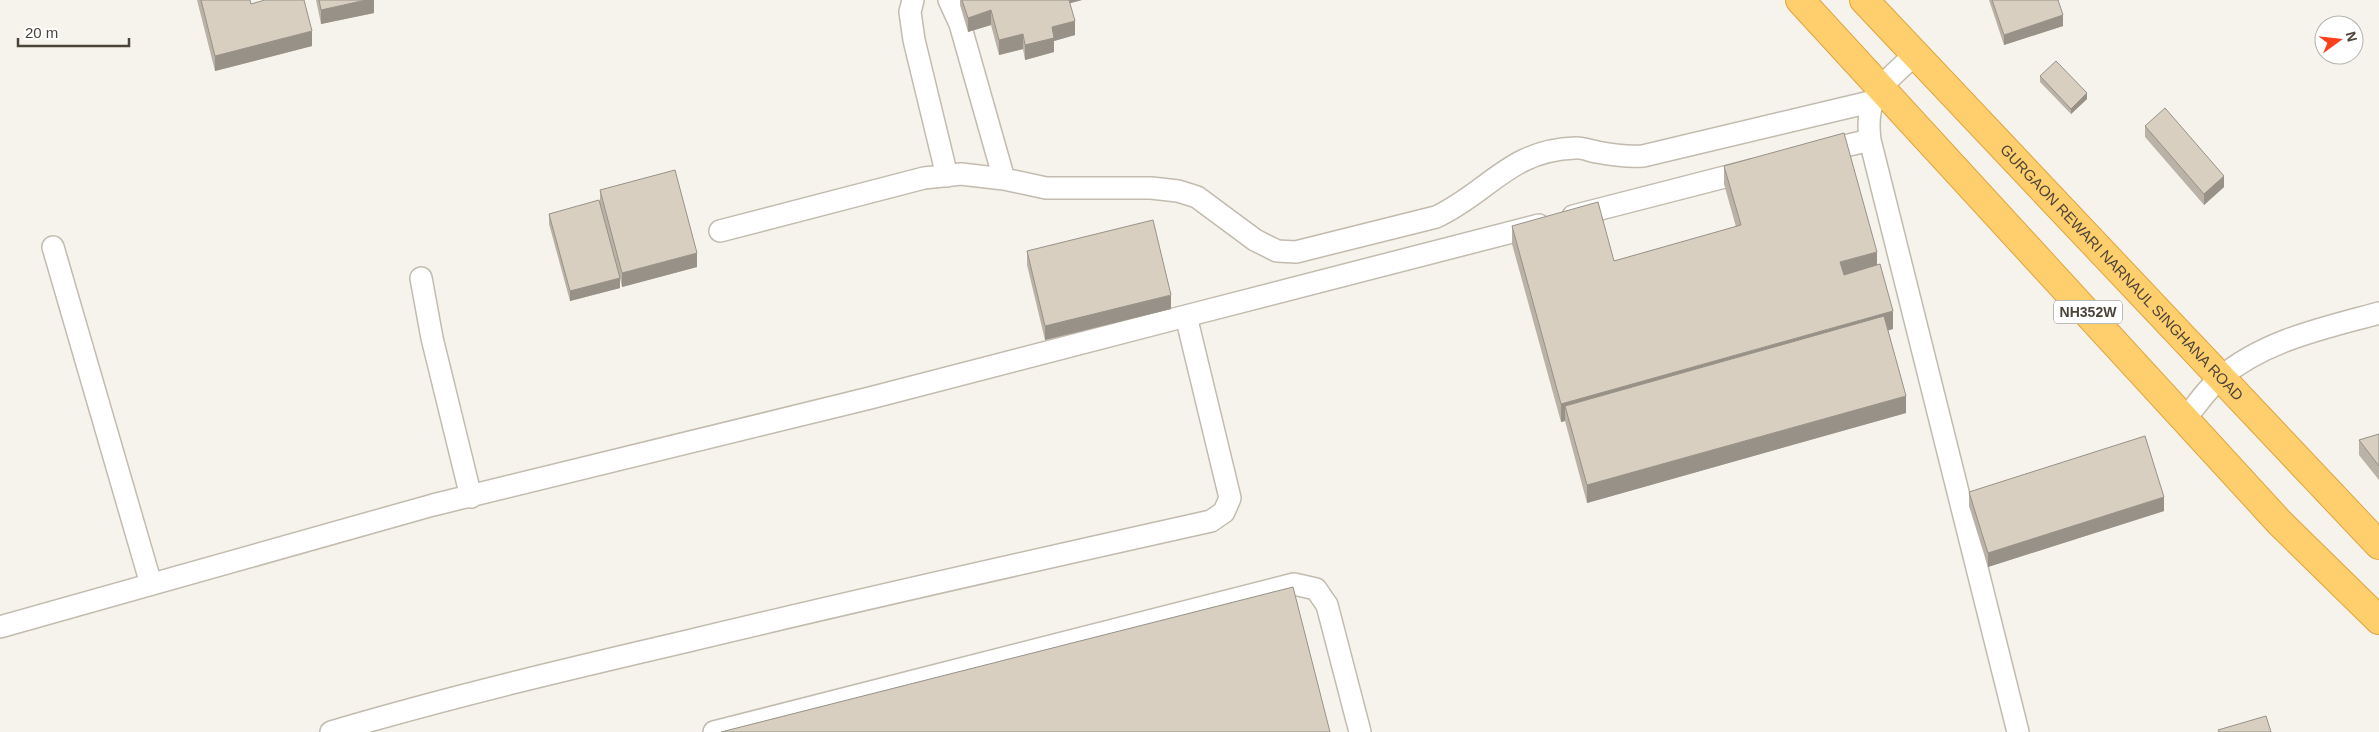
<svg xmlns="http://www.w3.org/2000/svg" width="2379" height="732" font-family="Arial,sans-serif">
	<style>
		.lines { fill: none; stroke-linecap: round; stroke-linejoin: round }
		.lane-casing { stroke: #c2bbae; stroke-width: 24 }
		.highway-casing { stroke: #e0a43c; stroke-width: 30 }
		.lane { stroke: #fff; stroke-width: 21 }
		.highway { stroke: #ffcf6e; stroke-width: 28 }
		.wall { fill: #bab2a6 }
		.shaded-wall { fill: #979187 }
		.building { fill: #d8cfc1; stroke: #979187 }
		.labels { text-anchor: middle; stroke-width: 4; stroke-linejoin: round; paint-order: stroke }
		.shield { fill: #fff; stroke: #817c74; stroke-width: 1 }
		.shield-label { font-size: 14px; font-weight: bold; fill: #4b4439 }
		.street-label { font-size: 15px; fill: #4b4439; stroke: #fff }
	</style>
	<rect width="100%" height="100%" fill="#f6f3ec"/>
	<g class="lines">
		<g class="lane-casing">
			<path id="lane" d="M913,0L910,12L914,40L947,176
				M949,0L960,24L1004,179
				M1914,55C1884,85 1864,93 1870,140L2018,732
				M1820,152L1870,140
				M1573,216L1752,170
				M720,231L924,178L961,174L1004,179L1046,188H1151L1178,191L1197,197L1255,240L1277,251L1296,252L1436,217C1489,192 1510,150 1575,148C1582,147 1590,151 1597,152C1612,155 1628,157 1643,156L1870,102
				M53,247L151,584
				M421,278L432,338L471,497
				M2185,419C2196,406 2207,389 2220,378C2265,340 2324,328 2379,313
				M0,627L433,505L870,398L1186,316
				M331,732C449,697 568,669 688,641C862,599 1036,560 1211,521L1224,512L1230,498L1186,316L1539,225
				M714,732L1294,584L1316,589L1327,605L1360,732"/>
		</g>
		<g class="highway-casing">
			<g id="highway">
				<path d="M1800,0L2280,523L2379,620"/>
				<path id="s1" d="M1864,0L2379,545"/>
			</g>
		</g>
		<use href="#lane" class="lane"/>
		<use href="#highway" class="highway"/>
	</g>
	<path class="wall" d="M197,0H250L251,4L312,46L215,71Z
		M316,0H374V13L321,24Z
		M960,0H1082L1070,3L1075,35L1054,41V52L1025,60L1023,49L999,55L991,25L968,32L960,5Z
		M1989,0H2058L2063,26L2004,45Z
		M2040,76L2087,99L2071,114L2040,82Z
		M2145,126L2224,187L2204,205L2145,137Z
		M1724,166L1877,265L1893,329L1888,330L1906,413L1587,503L1565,421L1561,422L1512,244V226L1614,261L1736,227L1724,184Z
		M600,190L697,267L622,287L620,278V288L570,301L549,224V214L600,203Z
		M1027,251L1171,309L1045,340L1027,265Z
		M2379,434V480L2359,455V440Z
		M1969,492L2164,511L1988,567L1969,506Z"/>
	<path class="shaded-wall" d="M366,0H374V13L321,24V10Z
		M1067,0H1082L1067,4Z
		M991,10V25L968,32V18Z
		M2063,15V26L2004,45V35Z
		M1075,21V35L1054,41V52L1025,60V45L1052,27Z
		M312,31V46L215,71V56Z
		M1023,34V49L999,55V40Z
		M2087,93V99L2071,114V109Z
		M2224,176V187L2204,205V194Z
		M1877,252V269L1840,279V262Z
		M697,253V267L622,287V273Z
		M620,278V288L570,301V291Z
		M1171,295V309L1045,340V326Z
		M1893,311V329L1569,420L1565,406V421L1561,422V404Z
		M1906,396V413L1587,503V485Z
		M2164,497V511L1988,567V553Z"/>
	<path class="building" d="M201,0H250L251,4L265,0H304L312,31L215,56Z
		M319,0H366L321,10Z
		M962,0H1069L1075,21L1052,27L1054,38L1025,45L1023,34L999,40L991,10L968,18Z
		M1992,0H2058L2063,15L2004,35Z
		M2056,61L2087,93L2071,109L2040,76Z
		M2165,108L2224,176L2204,194L2145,126Z
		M1844,133L1877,252L1840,262L1844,275L1880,264L1893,311L1561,404L1512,226L1598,202L1614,261L1741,225L1724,166Z
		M675,170L697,253L622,273L600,190Z
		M599,200L620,278L570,291L549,214Z
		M1153,220L1171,295L1045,326L1027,251Z
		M1884,316L1906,396L1587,485L1565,406Z
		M2379,434V466L2359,440Z
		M2145,436L2164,497L1988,553L1969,492Z
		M1293,587L1330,732H721Z
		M2266,716L2271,732H2219L2218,730Z"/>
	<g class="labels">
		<rect class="shield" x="2054" y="300.5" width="68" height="23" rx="4"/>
		<g class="shield-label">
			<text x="2088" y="317">NH352W</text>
		</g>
		<g class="street-label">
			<text dy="5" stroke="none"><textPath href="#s1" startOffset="375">GURGAON REWARI NARNAUL SINGHANA ROAD</textPath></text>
		</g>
	</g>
	<g transform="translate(2339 40) rotate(75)"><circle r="24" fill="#ffffff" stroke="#b7b4b0"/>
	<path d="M0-4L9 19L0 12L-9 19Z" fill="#fc3f1d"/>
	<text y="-8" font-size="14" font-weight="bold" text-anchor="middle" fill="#4b4439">N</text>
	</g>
	<path d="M18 38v8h111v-8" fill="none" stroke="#4b4439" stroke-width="2.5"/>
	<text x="25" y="38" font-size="15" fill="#4b4439" stroke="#ffffff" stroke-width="4" paint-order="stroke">20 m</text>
</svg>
